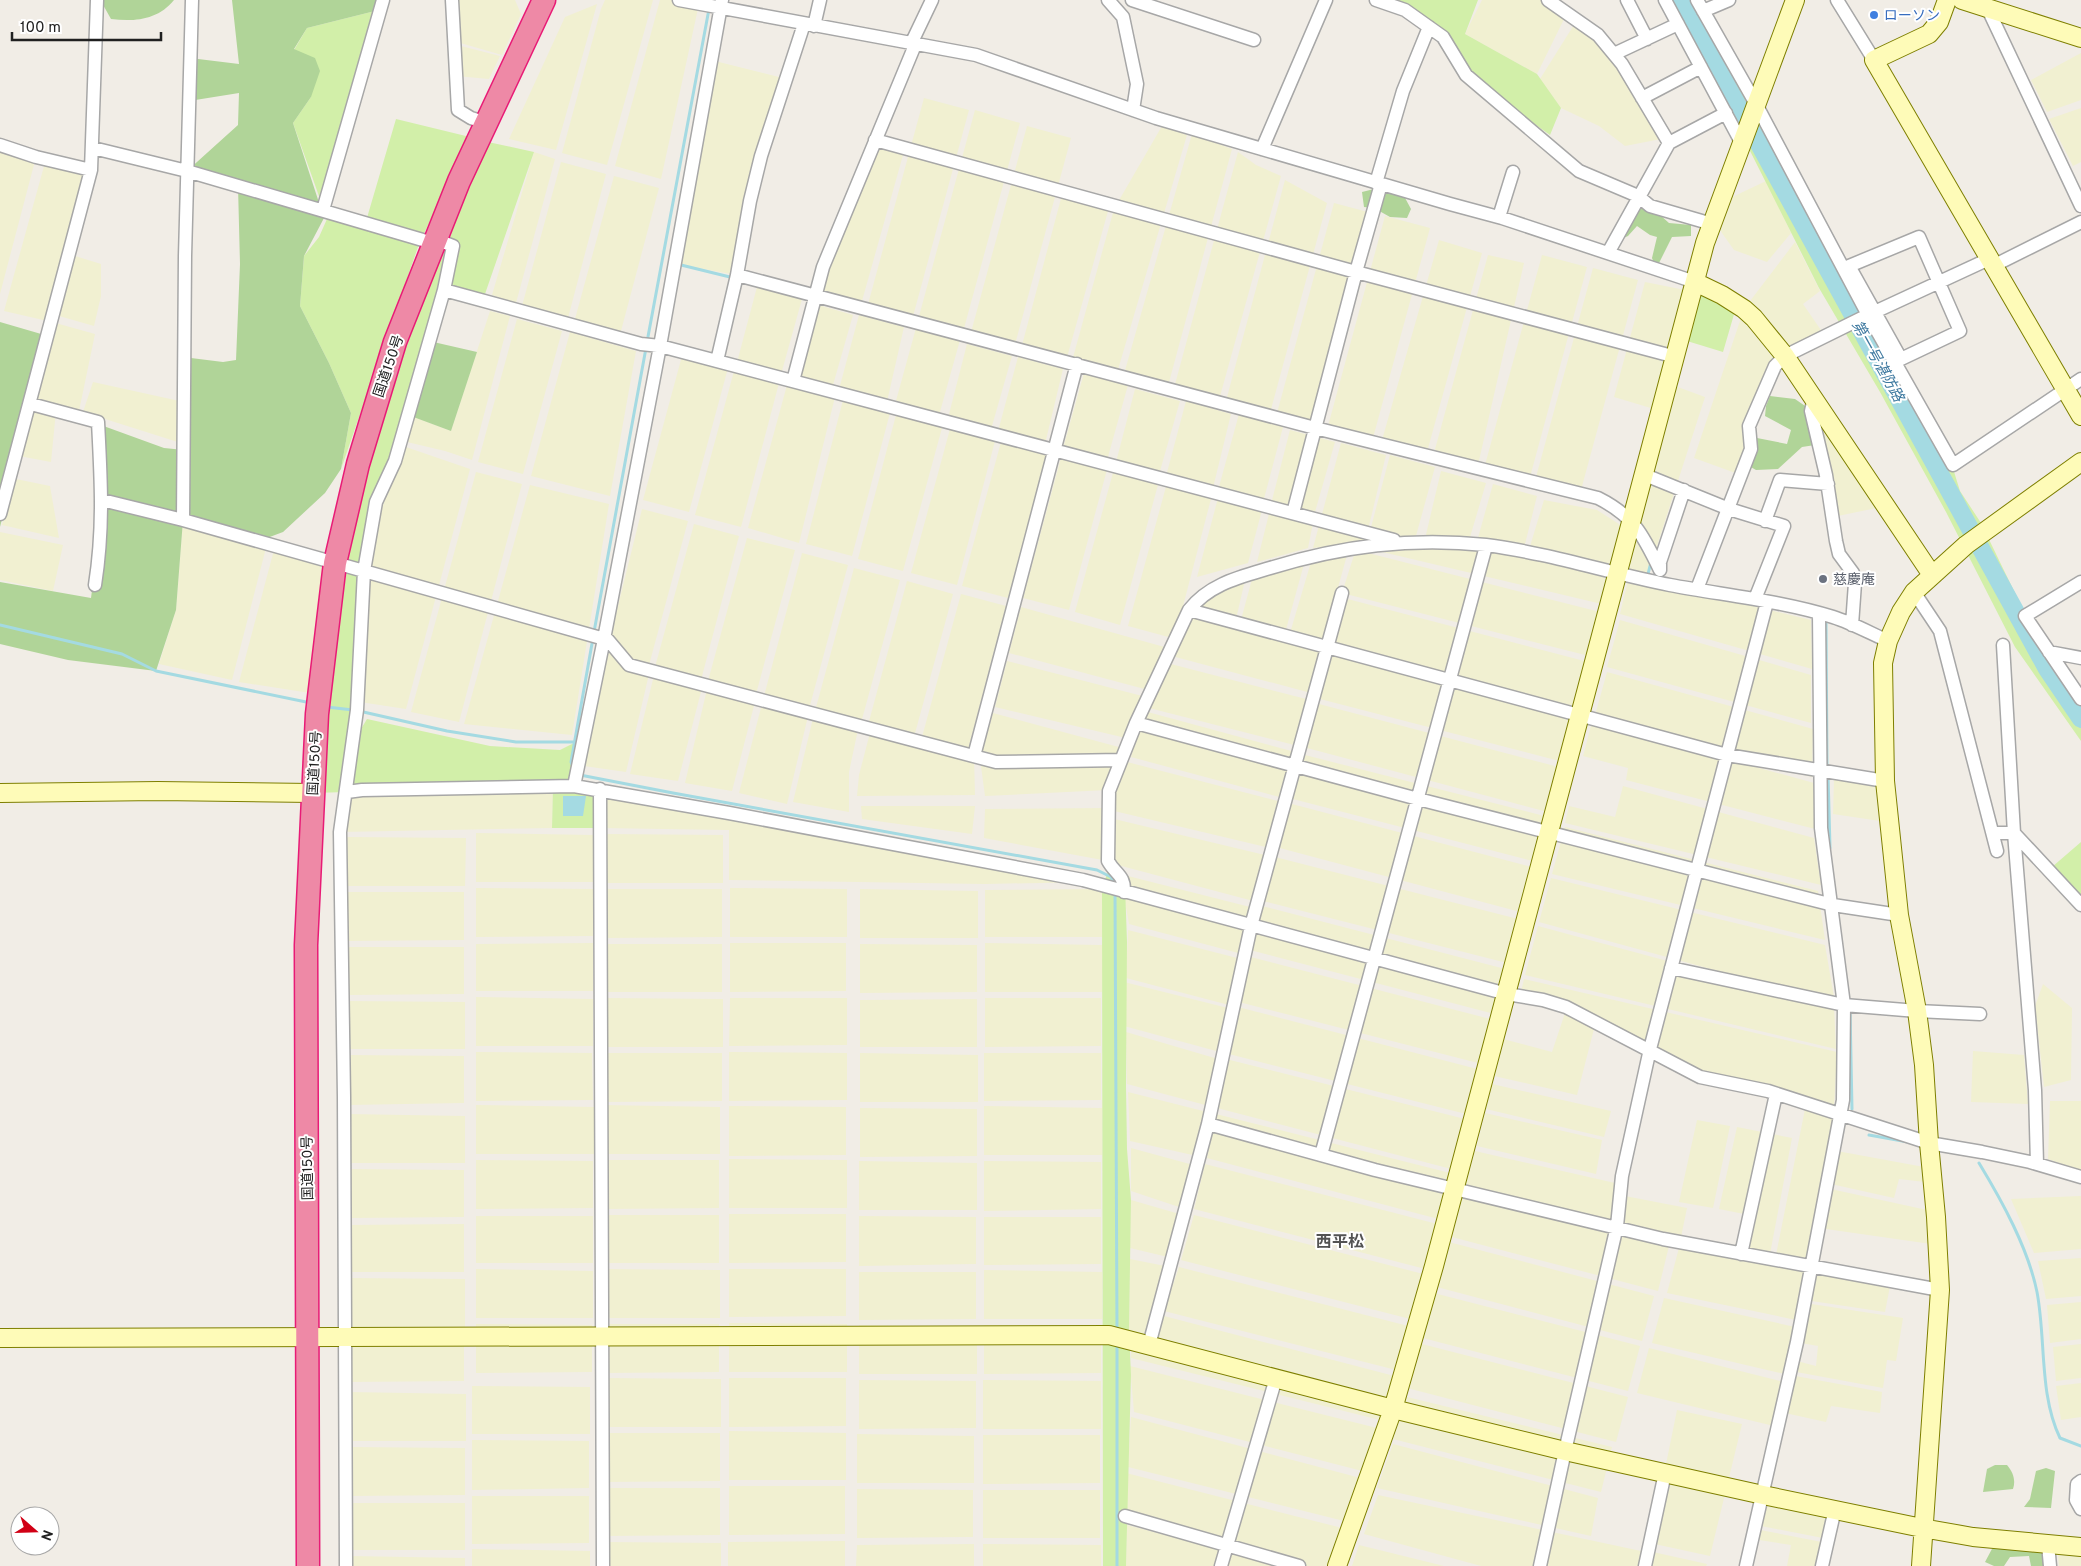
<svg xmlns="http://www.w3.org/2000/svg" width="2081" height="1566" font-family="Overpass,'Noto Sans JP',sans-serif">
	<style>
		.farmland { fill: #f1f0d1 }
		.grass { fill: #d2efa9 }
		.forest { fill: #b0d498 }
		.water { fill: #a4dae2 }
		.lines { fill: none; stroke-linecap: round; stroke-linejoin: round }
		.stream { stroke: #a4dae2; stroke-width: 3 }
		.river { stroke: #a4dae2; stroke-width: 18 }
		.street-casing { stroke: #a7a7a7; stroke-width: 15 }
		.secondary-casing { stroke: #7e7f00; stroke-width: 20 }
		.highway-casing { stroke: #e81b76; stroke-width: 25 }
		.street { stroke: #fff; stroke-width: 12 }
		.secondary { stroke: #fefbb8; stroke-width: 18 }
		.highway { stroke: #ee89a6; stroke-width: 22 }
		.shop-dot { fill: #3f7fe0; stroke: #fff; stroke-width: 2 }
		.worship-dot { fill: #6b7280; stroke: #fff; stroke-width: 2 }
		.labels { text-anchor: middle; stroke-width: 4; stroke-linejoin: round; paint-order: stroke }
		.shop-label { font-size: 14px; fill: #366cbe; stroke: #fff; text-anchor: start }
		.street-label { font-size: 14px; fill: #202020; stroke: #fff }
		.worship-label { font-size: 14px; fill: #5b616d; stroke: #fff; text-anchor: start }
		.water-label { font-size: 15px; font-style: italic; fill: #3d789f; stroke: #fff }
		.quarter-label { font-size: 16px; font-weight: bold; fill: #535353; stroke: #fff }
	</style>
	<rect width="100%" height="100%" fill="#f1ede6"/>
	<path class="farmland" d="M456,0H515L521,14L502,55L457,42Z
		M605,0H653L607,165L562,153L601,9Z
		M660,0H697L699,4L661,179L615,166Z
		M1482,0H1548L1567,13L1537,74L1465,34Z
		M597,4L556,150L509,139L565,17Z
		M1577,20L1605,43L1666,138L1625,146L1599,126L1561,108L1540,79Z
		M457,45L500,56L489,79L456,76Z
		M2081,53V100L2047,112L2031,80Z
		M711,60L787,79L737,275L681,265Z
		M924,98L969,110L912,320L867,308Z
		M2081,108V162L2073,166L2049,119Z
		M975,110L1020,123L963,332L918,320Z
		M1027,126L1071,138L1014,348L970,336Z
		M1162,126L1187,135L1117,373L1072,361L1114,209Z
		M1192,134L1232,149L1168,386L1124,374Z
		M875,140L905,148L860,308L816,295Z
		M0,147L36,157L0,294Z
		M534,152L555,159L516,303L492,295Z
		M1238,152L1256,165L1281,176L1219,400L1174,388Z
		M46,159L91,170L52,322L95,334L79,411L37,401L52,322L4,311Z
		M561,162L606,174L568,318L522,306Z
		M614,176L659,188L621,331L575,319Z
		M1285,180L1327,203L1270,413L1226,401Z
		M1766,181L1791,233L1767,262L1734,250L1717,226L1726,200Z
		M1063,191L1110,204L1066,361L1021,349Z
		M1334,203L1379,215L1322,425L1277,413Z
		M1385,216L1430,228L1373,438L1328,426Z
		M1439,240L1482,253L1427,452L1382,440Z
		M1795,242L1820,291L1803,304L1825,336L1783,354L1749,426L1741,475L1694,458L1744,309Z
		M1488,255L1524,263L1478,465L1434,453Z
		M1542,255L1587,267L1530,477L1485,465Z
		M75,256L101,264V296L94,326L59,316Z
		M1593,268L1638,280L1581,490L1536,477Z
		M1645,282L1685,290L1654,409L1614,397Z
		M757,287L802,299L780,378L736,366Z
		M808,302L853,315L831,392L788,380Z
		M490,311L510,316L472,460L445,451L407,442L414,417L451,431Z
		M859,315L904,327L886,406L838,393Z
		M517,319L562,331L523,474L478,462Z
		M916,328L960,340L938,419L894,408Z
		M570,332L636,351L610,496L531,476Z
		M967,344L1012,356L990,433L947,422Z
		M682,356L728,368L689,512L643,500Z
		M1018,357L1063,369L1044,448L997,435Z
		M734,371L779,383L741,527L695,515Z
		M1084,373L1128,385L1106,464L1062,452Z
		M93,382L184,402V444L83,412Z
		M787,385L835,397L799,543L748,528Z
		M1675,386L1705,397L1648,574L1618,573L1528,553L1544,500L1597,510L1630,531Z
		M1135,389L1180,401L1158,478L1115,466Z
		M1814,398L1886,506L1833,517Z
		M843,400L890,413L852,556L806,544Z
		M1186,401L1231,414L1212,492L1165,480Z
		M31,404L56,411L51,462L19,456Z
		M1239,414L1283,427L1262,506L1217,494Z
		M896,415L942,428L903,571L858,559Z
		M950,429L995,441L957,585L911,573Z
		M1290,430L1335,442L1313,519L1270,508Z
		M1001,442L1047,455L1008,598L962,586Z
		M1341,443L1386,455L1367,534L1374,541L1313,548Z
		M403,446L470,469L406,709L360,702L367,553Z
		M1062,454L1108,466L1069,610L1023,598Z
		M1390,455L1435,467L1414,543H1424L1441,471L1486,483L1468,544L1476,545L1493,484L1537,496L1523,552L1618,577L1610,606L1378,551L1369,535Z
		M1114,469L1159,481L1120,625L1075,612Z
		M476,472L522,484L459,722L411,712Z
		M16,479L50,486L59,538L2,525Z
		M1167,483L1212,495L1182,610L1323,647L1311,693L1168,655L1172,638L1128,626Z
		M530,485L609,504L572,735L464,724Z
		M1218,498L1262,510L1248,563L1197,577Z
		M642,509L688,521L649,665L650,670L626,772L584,766L609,642Z
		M1269,514L1313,523L1308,548L1257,562Z
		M183,520L267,544L232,680L159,664L176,610Z
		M694,524L739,536L701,680L655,667Z
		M0,532L63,545L53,591L0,580Z
		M747,538L795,550L756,694L708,681Z
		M275,546L330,562L310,693L239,682Z
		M1364,552L1604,613L1593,657L1342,593L1354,555Z
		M802,553L848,565L809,709L764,696Z
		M1347,555L1323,642L1290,633L1311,562Z
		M1304,564L1285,633L1241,620L1252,579Z
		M854,568L900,580L861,723L815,711Z
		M1629,576L1811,620L1812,669L1620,614Z
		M1245,580L1236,619L1195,609L1203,597Z
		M907,581L953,594L914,737L868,725Z
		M961,594L1006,606L968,750L922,737Z
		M1340,597L1592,663L1580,708L1328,642Z
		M1021,607L1168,648L1152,691L1009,653Z
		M1620,620L1811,675V723L1607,667Z
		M1332,655L1583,719L1571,764L1320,699Z
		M1007,661L1150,698L1144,711L1295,752L1283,798L1131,757L1143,715L1130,739L995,707Z
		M1167,663L1310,700L1298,746L1149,708Z
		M655,671L703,684L678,781L630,774Z
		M1607,672L1813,729L1812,777L1594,719Z
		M708,685L756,698L732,791L685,783Z
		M763,700L809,712L787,804L739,793Z
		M1319,704L1570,770L1559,815L1307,748Z
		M993,713L1126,749L1108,790L985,796L980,759Z
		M814,714L859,725L849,772V812L793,802Z
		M1592,722L1814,783L1815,829L1626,780L1628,768L1583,756Z
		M871,729L974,756L975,795L857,796L859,775Z
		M1301,754L1552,818L1540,863L1289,798Z
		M1127,762L1282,802L1270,848L1110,810L1109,791Z
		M1834,779L1880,785V821L1833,814Z
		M553,786L552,828L340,832L347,792Z
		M1623,786L1814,838L1821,885L1565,823L1569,806L1615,817Z
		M600,789L1090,882L985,884L729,880V830L600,828Z
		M1288,803L1539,869L1528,914L1276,847Z
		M861,806H975L972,834L862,819Z
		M1108,808V861L984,838L985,809Z
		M1110,818L1269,856L1257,902L1114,864Z
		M1565,827L1818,891L1825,940L1552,874Z
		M476,833L594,835V882H476Z
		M605,834L723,835V883H605Z
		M347,837L466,838L465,886H347Z
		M1275,857L1526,921L1515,965L1263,901Z
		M1120,874L1254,908L1242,954L1129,924Z
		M1551,878L1825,945L1835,1003L1539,922Z
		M476,888L593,889V936L476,937Z
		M730,888L847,889V937H730Z
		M605,889H722V937L605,938Z
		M860,889L978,891V938H860Z
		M1102,889V937H985V890Z
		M347,892H464V940L347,941Z
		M1262,906L1513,971L1502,1016L1250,950Z
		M1538,926L1834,1006L1836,1049L1525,975Z
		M1128,930L1241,959L1229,1005L1126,978Z
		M593,943V991H476V944Z
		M730,943H846V991L730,992Z
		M985,943L1102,945V992H985Z
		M605,944H722V992H605Z
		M860,944L977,945V992L860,993Z
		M347,947H464V994L347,995Z
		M1247,956L1498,1021L1486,1065L1235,1001Z
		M1524,979L1837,1052L1834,1108L1695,1076L1566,1007L1520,996Z
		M1124,982L1228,1008L1220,1052L1124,1026Z
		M2043,984L2072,1008L2071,1080L2044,1087L2035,1006Z
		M476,997L593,999V1046H476Z
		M605,998L723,999V1047H605Z
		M730,998H847V1045L729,1046Z
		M985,998H1101V1046L985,1047Z
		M977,999V1047H860V1000Z
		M347,1001L465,1002V1049H347Z
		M1234,1006L1485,1071L1474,1116L1225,1053Z
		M1565,1013L1594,1029L1577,1095L1494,1076L1503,1039L1552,1052Z
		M1126,1032L1218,1059L1209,1106L1127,1084Z
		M1973,1051L2024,1055L2028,1104L1971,1102Z
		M476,1052L592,1053L593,1100L476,1101Z
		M729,1052L847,1053V1100L729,1101Z
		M605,1053H722V1101L605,1102Z
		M860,1053L978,1055V1102H860Z
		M984,1053H1101V1100L984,1101Z
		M347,1055L464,1056V1103L347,1105Z
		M1226,1059L1473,1121L1459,1171L1217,1108Z
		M1492,1084L1611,1111L1604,1137L1486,1109Z
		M1128,1092L1207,1112L1197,1156L1130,1141Z
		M2050,1101H2081V1171L2048,1159Z
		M476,1105L594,1107V1154H476Z
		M602,1105L720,1107V1154H602Z
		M729,1106L846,1107V1155L729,1156Z
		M984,1106L1102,1108V1155H984Z
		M860,1108L977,1109V1156L860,1157Z
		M1805,1109L1835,1119L1812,1266L1891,1281L1885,1312L1805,1300V1303L1903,1318L1896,1361L1887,1360L1883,1388L1791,1371L1790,1375L1882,1392L1880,1413L1831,1406L1826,1422L1785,1413L1789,1375L1652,1343L1664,1298L1800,1328L1793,1360L1816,1366L1818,1346L1801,1343V1321L1667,1293L1679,1248L1775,1260Z
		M1485,1113L1602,1140L1596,1174L1477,1146Z
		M347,1114L465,1116V1163H347Z
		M1216,1114L1458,1175L1446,1221L1207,1158Z
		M1697,1120L1730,1126L1713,1208L1679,1202Z
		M1737,1127L1792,1138L1769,1259L1741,1254L1749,1215L1719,1209Z
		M1131,1148L1197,1166L1185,1209L1131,1191Z
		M1475,1151L1615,1183L1611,1225L1669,1246L1658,1291L1448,1236Z
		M1837,1151L1924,1167L1925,1182L1899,1179L1894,1198L1831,1184Z
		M729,1159L847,1160V1208H729Z
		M476,1160L593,1161V1208L476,1209Z
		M602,1160H719V1208L602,1209Z
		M859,1161L977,1163V1210H859Z
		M984,1161L1101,1162V1209L984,1211Z
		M1205,1164L1445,1226L1433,1271L1194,1209Z
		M347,1169L464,1170V1217L347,1218Z
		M1826,1188L1927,1210L1931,1244L1819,1228Z
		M1625,1196L1687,1208L1680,1242L1617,1226Z
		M2081,1196V1249L2034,1253L2011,1199Z
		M1131,1200L1183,1215L1172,1258L1130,1248Z
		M729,1214H846V1262L729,1263Z
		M602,1215H719V1263H602Z
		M1194,1215L1431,1276L1418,1321L1181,1260Z
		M476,1216H593V1263H476Z
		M859,1216L976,1217V1264L859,1266Z
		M984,1217H1101V1264L984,1265Z
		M464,1224V1272H347V1225Z
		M1445,1241L1654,1296L1642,1341L1433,1286Z
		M2081,1258V1296L2046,1299L2038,1261Z
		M1130,1259L1170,1267L1151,1336L1129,1331Z
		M1179,1267L1416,1328L1404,1372L1164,1311Z
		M476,1269L593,1271V1318H476Z
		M602,1269L720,1270V1318H602Z
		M729,1269H846V1316L729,1317Z
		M984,1270L1102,1272V1319H984Z
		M859,1272H976V1319L859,1320Z
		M347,1278L465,1279V1327H347Z
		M1430,1292L1640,1346L1628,1391L1419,1337Z
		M2081,1302V1339L2050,1343L2047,1305Z
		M1164,1316L1402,1378L1388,1422L1131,1358V1343L1154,1348Z
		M729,1323L847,1324V1372H729Z
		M476,1324L592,1325V1372L476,1373Z
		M602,1324H719V1372L602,1373Z
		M859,1325L977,1327V1374H859Z
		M984,1325L1101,1326V1373L984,1374Z
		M347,1333H464V1381L347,1382Z
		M1418,1343L1628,1397L1616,1442L1407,1388Z
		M2081,1344V1378L2056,1381L2053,1347Z
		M1649,1348L1788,1383L1778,1427L1637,1393Z
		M1130,1366L1385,1430L1370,1473L1134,1412Z
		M604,1378L721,1379V1427H603Z
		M729,1378H846V1426L729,1427Z
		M859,1380L976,1381V1428L859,1429Z
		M983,1380L1101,1381V1429H983Z
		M2081,1383V1417L2061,1420L2056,1386Z
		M472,1386L590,1387V1434H472Z
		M348,1392L466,1394V1441H348Z
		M1407,1397L1612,1447L1601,1492L1393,1439Z
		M1677,1410L1742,1424L1710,1556L1650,1543Z
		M1131,1417L1368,1480L1352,1523L1128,1467Z
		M729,1431L846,1433V1480H729Z
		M603,1433H720V1481L603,1482Z
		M857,1434L974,1436V1483H857Z
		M983,1435H1100V1483L983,1484Z
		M472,1440L589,1441V1488L472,1490Z
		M1393,1444L1598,1498L1591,1536L1377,1488Z
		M348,1447L465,1448V1495L348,1496Z
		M1126,1473L1350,1530L1337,1566H1299L1125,1516Z
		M729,1486H845V1534L729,1535Z
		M603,1488H720V1535L603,1536Z
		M857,1489L973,1490V1537L857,1538Z
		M983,1490H1100V1538H983Z
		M1378,1495L1641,1551L1638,1566H1481L1364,1534Z
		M472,1496H589V1543L472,1544Z
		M1762,1502L1834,1514L1828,1539L1756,1525Z
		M348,1503H465V1550H348Z
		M1127,1525L1285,1566H1126Z
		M1755,1529L1827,1543L1822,1566H1787L1791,1545L1753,1539Z
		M845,1541V1566H728V1542Z
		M603,1542L721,1543V1566H603Z
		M974,1544V1566H856L857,1545Z
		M983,1544L1101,1545V1566H983Z
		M1359,1545L1444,1566H1352Z
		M2057,1545L2081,1548V1566H2059Z
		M472,1549L590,1551V1566H472Z
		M1653,1552L1707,1564L1706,1566H1650Z
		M348,1556L465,1558V1566H348Z"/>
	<path class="grass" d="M1376,0H1478L1465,34L1537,74L1561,108L1550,135L1466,75L1443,37Z
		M1665,0H1697L1951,462L1960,491L1981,523L2029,622L2081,699V741L2015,647L1946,512L1880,392L1819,288L1743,137Z
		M375,11L320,199L293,123L311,97L294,50L307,28Z
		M396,119L470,137L419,244L341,469L351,413L329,363L300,306L304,256L319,237L327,219L364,228Z
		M488,142L534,152L485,294L439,283L427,326L408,415L376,502L364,571L361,729L367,719L490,746L560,750L576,742L571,783L352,786L358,744L347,792L312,793L359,493L381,408L437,249Z
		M1698,293L1717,300L1735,311L1723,352L1687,341Z
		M553,786L600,789V828H552Z
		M2081,842V903L2052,867Z
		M1110,865L1125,885L1127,942L1126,1087L1127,1149L1131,1200L1129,1331L1131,1375L1126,1566H1103L1102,889Z"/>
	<path class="forest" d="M103,0H174C158,20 134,22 111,19L102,3Z
		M232,0H379L375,11L307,28L294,49L315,58L320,71L311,97L293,123L324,218L304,256L300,306L329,363L351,413L341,469L325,493L283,532L267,538L183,520L176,610L156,671L68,660L0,644V582L91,598L102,512L98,424L164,448L184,450L191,358L223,362L236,360L240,264L238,186L187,171L238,125L239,93L189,101L190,58L239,64Z
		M1386,186L1404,196L1411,209L1407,218L1390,217L1374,208L1364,207L1362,192Z
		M1641,198L1669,223L1691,225V236L1672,237L1656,269L1652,258L1657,237L1650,235L1637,226L1628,236L1619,240Z
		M0,322L48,336L0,527Z
		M429,341L477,352L451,431L408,415Z
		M1770,396L1795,399L1808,408L1815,445L1802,447L1778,469L1756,470L1749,466L1757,438L1787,444L1791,430L1765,416L1766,406Z
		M1995,1465H2007C2013,1472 2016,1480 2013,1489L1983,1492L1987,1469Z
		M2046,1468L2055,1471L2051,1508L2024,1507L2030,1499L2036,1471Z
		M1993,1547L2042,1550L2050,1566H2031L2029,1556L2010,1557L2004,1566H1994L1985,1562Z"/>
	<path class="water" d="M563,796H586L583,816H563Z"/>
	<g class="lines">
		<path class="stream" d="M677,264L734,278
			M647,342L709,9
			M1647,578L1651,562
			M1824,621L1826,622L1827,768
			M0,625L122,654L156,671L311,703
			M594,632L646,348
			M327,707L353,710
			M359,711L447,731L516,742H576
			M573,767L571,762L593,638
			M1828,774L1830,848
			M580,775L673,793L1097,870L1111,877L1115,885
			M1115,892L1117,1330
			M1850,1010L1852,1109
			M1869,1135L1908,1142
			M1979,1163C2002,1201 2028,1248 2037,1292C2046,1339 2039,1395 2060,1438L2081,1446
			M1117,1566V1344"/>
		<path class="river" d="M1680,0L2047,669L2081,719"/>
		<g class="street-casing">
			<path id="street" d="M452,0L458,110L471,118L487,123
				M679,0L976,55L1156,118L1450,204L1502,218L1695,282
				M722,0L660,346L604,639L574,786L729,813L1083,880L1507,994L1543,1000L1566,1007L1700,1077L1768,1091L1929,1143L1982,1152L2030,1162L2081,1177
				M1108,0L1123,17L1137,84L1133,110
				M1132,0L1254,40
				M1376,0L1405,10L1443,37L1466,75L1579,171L1638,196L1650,206L1712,224
				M1548,0L1598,35L1622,64L1669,143L1608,253
				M1627,0L1647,39
				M1665,0L1741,142
				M1697,0L1756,104L1868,315L1953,465L2081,379
				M1837,0L1874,60
				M1986,5L2081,206
				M1703,11L1729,0
				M814,26L820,0
				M911,44L932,0
				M1614,54L1678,24
				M1642,98L1701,67
				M875,140L1356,272L1676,357
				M1669,143L1726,113
				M0,145L36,157L91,170
				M93,148L187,171L433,243
				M1262,149L1326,0
				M1376,183L1403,91L1429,27
				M323,210L383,0
				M1499,217L1513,172
				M1919,237L1960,331L1901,359L1849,266Z
				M1993,266L2081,222
				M737,275L1315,428L1598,498C1634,516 1643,535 1660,570
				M444,290L641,344L660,346L1394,540
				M717,361L737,275L750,201L761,156L804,24
				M793,381L823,267L915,45
				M1814,398L1811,411L1826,475L1836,541L1839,554L1853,573L1855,583L1852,625
				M31,404L98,422C101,479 104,528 95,585
				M1645,475L1729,509L1784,526L1755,599
				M102,500L183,520L608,640L629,665L996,762L1121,760
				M1293,513L1356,272L1381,184
				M0,514L91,170L97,0
				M183,520L185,256L192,0
				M1765,521L1780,480L1828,484
				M1660,570V562L1684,490
				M2081,582L2025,616L2081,699
				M1697,589L1751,449L1749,426L1775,366L1785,356L1866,316L1989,259
				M1914,592L1940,631L1997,851
				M1189,610L1727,755L1885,781
				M2003,645L2014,833L2035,1090L2037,1164
				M2049,652L2081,658
				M1136,723L1418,799L1833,905L1899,915
				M974,756L1077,364
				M600,789L603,1566
				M347,792L362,790L574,786
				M1993,833H2014L2081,905
				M1124,892C1125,875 1115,874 1108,861L1109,791L1136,723L1189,610C1209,584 1240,577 1270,568C1342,546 1411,537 1486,545C1548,553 1609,573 1670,585C1723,595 1782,601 1833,617C1852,623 1870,633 1888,641
				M1671,968L1844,1005L1917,1011L1980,1014
				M1208,1124L1375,1170L1663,1239L1940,1290
				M1321,1155L1486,546
				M1741,1254L1776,1094
				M1149,1345L1208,1124L1251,926L1342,593
				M2081,1481L2077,1484L2076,1500L2081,1509
				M1125,1516L1299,1566
				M2048,1544L2050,1566
				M346,1566L344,1097L340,832L357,710L364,571L376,502L395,461L444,290L453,246L435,239
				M1221,1566L1276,1378
				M1540,1566L1565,1451L1617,1226L1622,1176L1650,1049L1767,602
				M1645,1566L1665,1473
				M1746,1566L1797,1342L1843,1100L1844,1005L1821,828L1819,613
				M1822,1566L1835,1509"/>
		</g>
		<g class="secondary-casing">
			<path id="secondary" d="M1947,0L1939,22L1929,34L1874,60L2081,416
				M1962,0L2081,38
				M1695,282L1722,295L1744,309L1754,318L1785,356L1932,575
				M0,793L158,791L312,793
				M0,1338L1109,1335L1393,1409L1565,1451L1763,1495L1922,1528L1973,1537L2081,1547
				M1337,1566L1393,1409L1434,1266L1705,243L1795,0
				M1921,1566L1940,1290L1936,1217L1929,1143L1924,1065L1917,1011L1899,915L1885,781L1883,663L1888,641L1901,612L1914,592L1966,545L2081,462"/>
		</g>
		<g class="highway-casing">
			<path id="highway" d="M308,1566L306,945L317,714L335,563L358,464L395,342L459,181L544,0"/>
		</g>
		<use href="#street" class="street"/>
		<use href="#secondary" class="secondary"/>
		<use href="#highway" class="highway"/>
	</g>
	<circle class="shop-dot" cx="1874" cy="15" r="5"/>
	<circle class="worship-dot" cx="1823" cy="579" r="5"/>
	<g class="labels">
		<g class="shop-label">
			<text x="1884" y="20">ローソン</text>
		</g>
		<g class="street-label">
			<text transform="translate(388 366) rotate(-71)" y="5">国道150号</text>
			<text transform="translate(314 763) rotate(-87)" y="5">国道150号</text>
			<text transform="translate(307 1168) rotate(-91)" y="5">国道150号</text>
		</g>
		<g class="worship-label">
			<text x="1833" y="584">慈慶庵</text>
		</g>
		<g class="water-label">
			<text transform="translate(1878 361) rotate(61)" y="5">第一号湛防路</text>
		</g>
		<g class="quarter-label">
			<text x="1340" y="1247">西平松</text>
		</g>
	</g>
	<g transform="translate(35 1531) rotate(110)"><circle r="24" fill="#ffffff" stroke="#a6a6a6"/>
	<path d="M0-4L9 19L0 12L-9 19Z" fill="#d10015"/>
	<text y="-8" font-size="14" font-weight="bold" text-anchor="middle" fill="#202020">N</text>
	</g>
	<path d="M12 32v8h149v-8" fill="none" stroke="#202020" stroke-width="2.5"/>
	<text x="20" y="32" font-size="15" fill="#202020" stroke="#ffffff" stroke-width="4" paint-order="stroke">100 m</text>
</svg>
